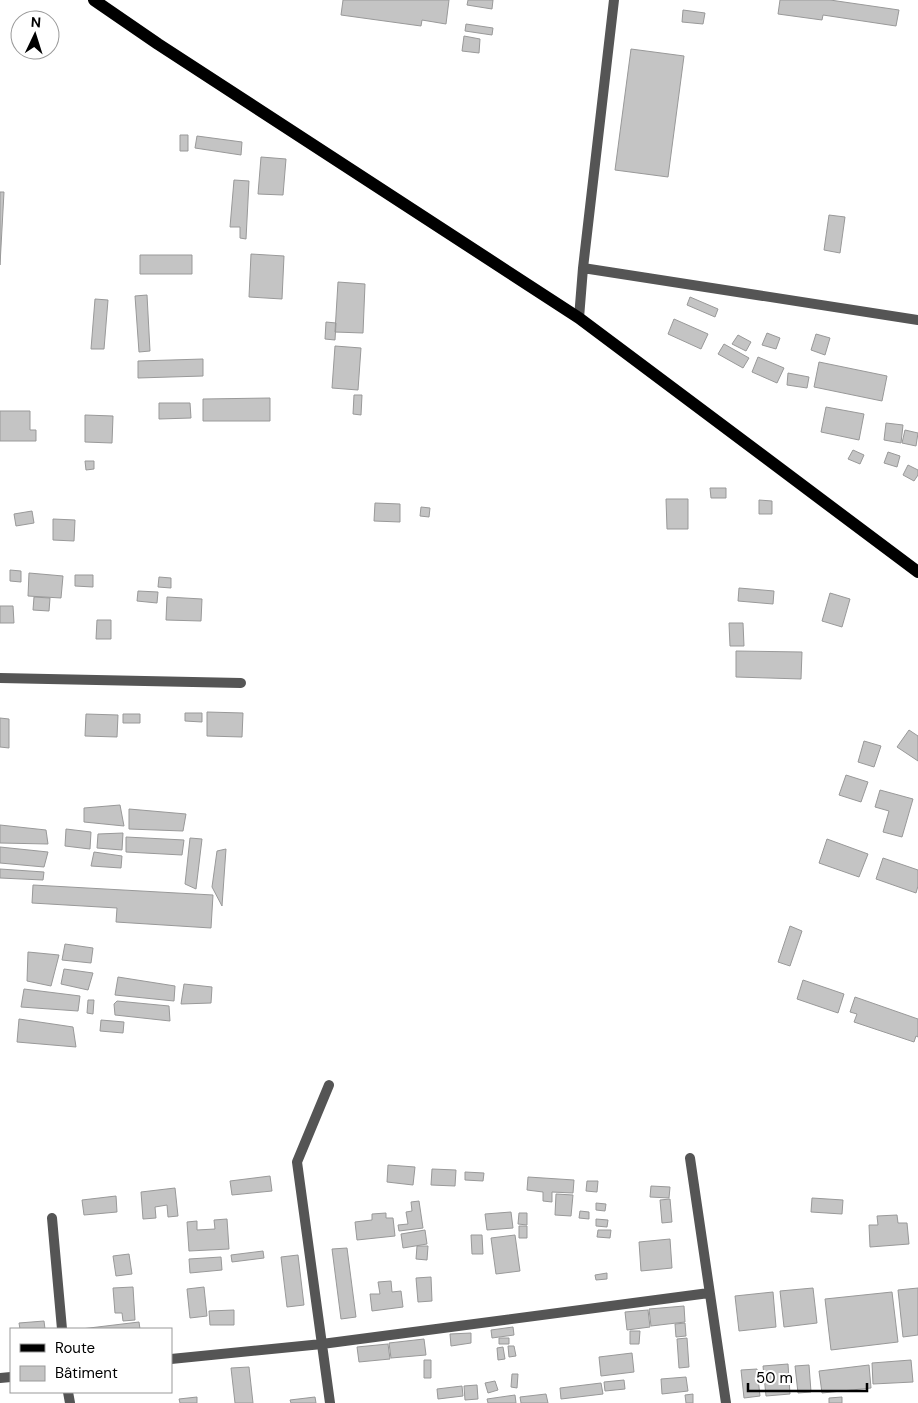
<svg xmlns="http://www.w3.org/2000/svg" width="918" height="1403" font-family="'DM Sans',sans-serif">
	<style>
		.building { fill: #c4c4c4; stroke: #999 }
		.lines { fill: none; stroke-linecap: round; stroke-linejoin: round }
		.street { stroke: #555; stroke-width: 10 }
		.primary { stroke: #000; stroke-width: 12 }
	</style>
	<rect width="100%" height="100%" fill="#fff"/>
	<path class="building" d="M343,0H449L446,24L422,20L421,26L341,15Z
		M468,0H493L492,9L467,5Z
		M780,0H830L899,10L896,26L823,15L822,20L778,14Z
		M683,10L705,13L703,24L682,22Z
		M466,24L493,28L492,35L465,31Z
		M464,36L480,39L479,53L462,51Z
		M631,49L684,56L668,177L615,170Z
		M180,135H188V151H180Z
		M197,136L242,142L241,155L195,148Z
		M261,157L286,159L283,195L258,194Z
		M234,180L249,181L246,239L240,238V227H230Z
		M0,192H4L0,265Z
		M829,215L845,217L840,253L824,250Z
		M251,254L284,256L282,299L249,297Z
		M140,255H192V274H140Z
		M338,282L365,284L363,333L335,332Z
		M147,295L150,351L139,352L135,296Z
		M690,297L718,309L715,317L687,305Z
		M95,299L108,300L104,349H91Z
		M674,319L708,334L701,349L668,334Z
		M326,322L336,323L335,340L325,339Z
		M767,333L780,338L776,349L762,345Z
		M816,334L830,338L825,355L811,350Z
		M738,335L751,342L746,351L732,344Z
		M724,344L749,358L743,368L718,354Z
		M335,346L361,348L358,390L332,388Z
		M758,357L784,368L777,383L752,372Z
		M203,359V376L138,378V361Z
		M819,362L887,376L882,401L814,387Z
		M788,373L809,377L807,388L787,385Z
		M354,395H362L361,415L353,414Z
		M270,398V421H203V399Z
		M159,403H190L191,418L159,419Z
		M826,407L864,414L859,440L821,432Z
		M0,411H30V430H36V441H0Z
		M85,415L113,416L112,443L85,442Z
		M886,423L903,425L901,443L884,440Z
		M905,430L918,433L916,446L902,443Z
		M853,450L864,455L860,464L848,459Z
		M888,452L900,456L897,467L884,463Z
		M85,461H94V469L86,470Z
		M908,465L918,470V475L914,481L903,475Z
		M710,488H726V498H711Z
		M666,499H688V529H667Z
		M759,500L772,501V514H759Z
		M375,503L400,504V522L374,521Z
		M421,507L430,508L429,517L420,516Z
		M32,511L34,523L16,526L14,514Z
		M53,519L75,520L74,541L53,540Z
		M10,570L21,571V582L10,581Z
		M29,573L63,576L61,598L28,596Z
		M75,575H93V587L75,586Z
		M159,577L171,578V588L158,587Z
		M739,588L774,591L773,604L738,601Z
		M138,591L158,592L157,603L137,601Z
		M830,593L850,599L842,627L822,621Z
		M34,597L50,598L49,611L33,610Z
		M167,597L202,599L201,621L166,620Z
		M0,606H13L14,623H0Z
		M97,620H111V639H96Z
		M729,623H743L744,646H730Z
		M736,651L802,652L801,679L736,677Z
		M207,712L243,713L242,737L207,736Z
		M185,713H202V722L185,721Z
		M86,714L118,715L117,737L85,736Z
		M123,714H140V723H123Z
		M0,718L9,719V748L0,747Z
		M909,730L918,736V761L897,747Z
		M864,741L881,746L874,767L858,762Z
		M846,775L868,782L861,802L839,795Z
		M880,790L913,799L902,837L883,832L889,811L875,807Z
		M120,805L124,826L84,822V808Z
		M129,809L186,814L183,831L129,829Z
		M0,825L46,830L48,844L0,843Z
		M66,829L91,832L90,849L65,846Z
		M123,833L122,850L97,848L98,834Z
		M126,837L184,840L182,855L126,852Z
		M190,838L202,839L196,889L185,884Z
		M827,839L868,854L859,877L819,863Z
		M0,847L48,852L44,867L0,863Z
		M226,849L222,906L212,887L217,851Z
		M94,852L122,856L121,868L91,866Z
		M883,858L918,870V886L916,893L876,879Z
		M0,869L44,872L43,880L0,878Z
		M33,885L213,895L211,928L116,922L117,908L32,903Z
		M790,926L802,931L790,966L778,962Z
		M65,944L93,948L91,963L62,960Z
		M28,952L59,955L51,986L27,981Z
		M64,969L93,973L88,990L61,984Z
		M118,977L175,986L174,1001L115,995Z
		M803,980L844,994L838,1013L797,999Z
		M184,984L212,987L211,1003L181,1004Z
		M24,989L80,996L78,1011L21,1007Z
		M855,997L918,1019V1037L916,1036L914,1042L854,1022L857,1014L850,1012Z
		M88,1000H94L93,1014L87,1013Z
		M117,1001L169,1006L170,1021L115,1015L114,1004Z
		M19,1019L73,1027L76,1047L17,1042Z
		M101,1020L124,1022L123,1033L100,1031Z
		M388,1165L415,1167L413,1185L387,1182Z
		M432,1169L456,1170L455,1186L431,1185Z
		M465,1172L484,1173L483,1181L465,1180Z
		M270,1176L272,1191L232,1195L230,1181Z
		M528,1177L574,1180L573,1193L552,1192V1202L543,1201V1192L527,1190Z
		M587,1181H598L597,1192L586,1191Z
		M651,1186L670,1187L669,1198L650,1197Z
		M175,1188L178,1216L168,1217L167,1205L155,1207L156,1218L143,1219L141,1192Z
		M556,1194L573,1195L571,1216L555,1215Z
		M116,1196L117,1212L84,1215L82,1200Z
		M812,1198L843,1200L842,1214L811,1212Z
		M670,1199L672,1222L662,1223L660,1200Z
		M419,1201L423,1228L399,1231L398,1225L408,1224L406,1212L412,1211L411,1202Z
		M596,1203L606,1204L605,1211L596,1210Z
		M580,1211L589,1212V1219L579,1218Z
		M511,1212L513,1228L487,1230L485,1214Z
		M386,1213V1218H393L395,1236L357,1240L355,1222L372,1220V1214Z
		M519,1213H527V1225L518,1224Z
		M897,1215L898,1223H907L909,1244L870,1247L869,1225H878L877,1216Z
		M227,1219L229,1249L189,1251L187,1222L197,1221V1230L215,1229L214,1220Z
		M596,1219L608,1220L607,1227L596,1226Z
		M519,1226H527V1238H519Z
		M425,1230L427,1244L403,1248L401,1234Z
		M598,1230H611L610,1238L597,1237Z
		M471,1235H482L483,1254H472Z
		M515,1235L520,1271L496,1274L491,1238Z
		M670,1239L672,1268L641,1271L639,1242Z
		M417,1246H428L427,1260L416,1259Z
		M347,1248L356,1317L341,1319L332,1249Z
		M263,1251L264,1258L232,1262L231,1255Z
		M129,1254L132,1274L116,1276L113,1256Z
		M298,1255L304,1305L287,1307L281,1257Z
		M221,1257L222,1270L190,1273L189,1259Z
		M607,1273V1279L596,1280L595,1275Z
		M431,1277L432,1301L418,1302L416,1278Z
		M391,1281L392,1292L401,1291L403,1307L372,1311L370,1294H380L378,1282Z
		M133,1287L135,1320L123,1321L122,1313H115L113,1288Z
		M204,1287L207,1316L190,1318L187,1289Z
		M813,1288L817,1323L784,1327L780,1291Z
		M918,1288V1335L903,1337L898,1290Z
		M773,1292L776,1327L739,1331L735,1296Z
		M892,1292L898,1342L831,1350L825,1299Z
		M684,1306L685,1322L651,1326L649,1309Z
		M234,1310V1325H210L209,1311Z
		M648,1310L650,1327L627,1330L625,1312Z
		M44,1321L45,1329H20L19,1323Z
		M139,1322L140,1329H81Z
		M685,1323L686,1336L676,1337L675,1324Z
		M513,1327L514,1335L492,1338L491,1330Z
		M630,1331H640L639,1344H630Z
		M471,1333V1343L451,1346L450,1334Z
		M499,1338H509V1344H499Z
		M687,1338L689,1367L679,1368L677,1339Z
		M424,1339L426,1355L391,1358L389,1343Z
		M388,1344L390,1359L359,1362L357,1347Z
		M508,1346H514L516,1356L509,1357Z
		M503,1347L505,1359L498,1360L497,1348Z
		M632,1353L634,1372L601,1376L599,1357Z
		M424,1360H431V1378H424Z
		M911,1360L913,1382L873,1384L872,1363Z
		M788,1364L790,1394L766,1396L763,1366Z
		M809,1365L811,1392L798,1393L795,1366Z
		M869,1365L871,1388L822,1393L819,1371Z
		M249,1367L253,1403H235L231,1368Z
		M757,1369L760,1396L744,1398L741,1370Z
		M512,1374H518L517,1388L511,1387Z
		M686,1377L688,1391L662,1394L661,1379Z
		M624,1380L625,1389L605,1391L604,1382Z
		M495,1381L498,1390L488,1393L485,1383Z
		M601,1383L603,1394L561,1399L560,1388Z
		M477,1385L478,1399L465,1400L464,1386Z
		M462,1386L463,1396L438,1399L437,1389Z
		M546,1394L548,1403H521L520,1397Z
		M693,1394V1403H686L685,1395Z
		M515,1395L516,1403H488L487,1399Z
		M197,1397V1403H180L179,1399Z
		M315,1397L316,1403H291L290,1400Z
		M842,1397V1403H829V1398Z"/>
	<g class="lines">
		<path class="street" d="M583,268L918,320
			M579,318L583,268L614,0
			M0,678L241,683
			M329,1085L297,1162L330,1403
			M690,1158L726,1403
			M52,1218L62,1329
			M171,1359L322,1344L709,1293
			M0,1378L11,1377
			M68,1392L70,1403"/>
		<path class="primary" d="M94,0L158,44L579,318L918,572"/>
	</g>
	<rect x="10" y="1328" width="162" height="65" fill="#ffffff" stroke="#999999"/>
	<rect x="20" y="1344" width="25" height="8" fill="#000000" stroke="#999999"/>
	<text x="55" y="1353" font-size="15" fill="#000000">Route</text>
	<rect x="20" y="1366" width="25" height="15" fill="#c4c4c4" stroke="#999999"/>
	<text x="55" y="1378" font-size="15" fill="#000000">Bâtiment</text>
	<g transform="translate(35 35) rotate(4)"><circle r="24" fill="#ffffff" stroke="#999999"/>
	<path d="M0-4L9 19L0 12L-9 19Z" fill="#000000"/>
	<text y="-8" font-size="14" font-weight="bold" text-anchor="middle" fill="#000000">N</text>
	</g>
	<path d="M748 1383v8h119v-8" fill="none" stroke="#000000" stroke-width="2.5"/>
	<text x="756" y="1383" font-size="15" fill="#000000" stroke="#ffffff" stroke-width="4" paint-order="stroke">50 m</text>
</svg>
